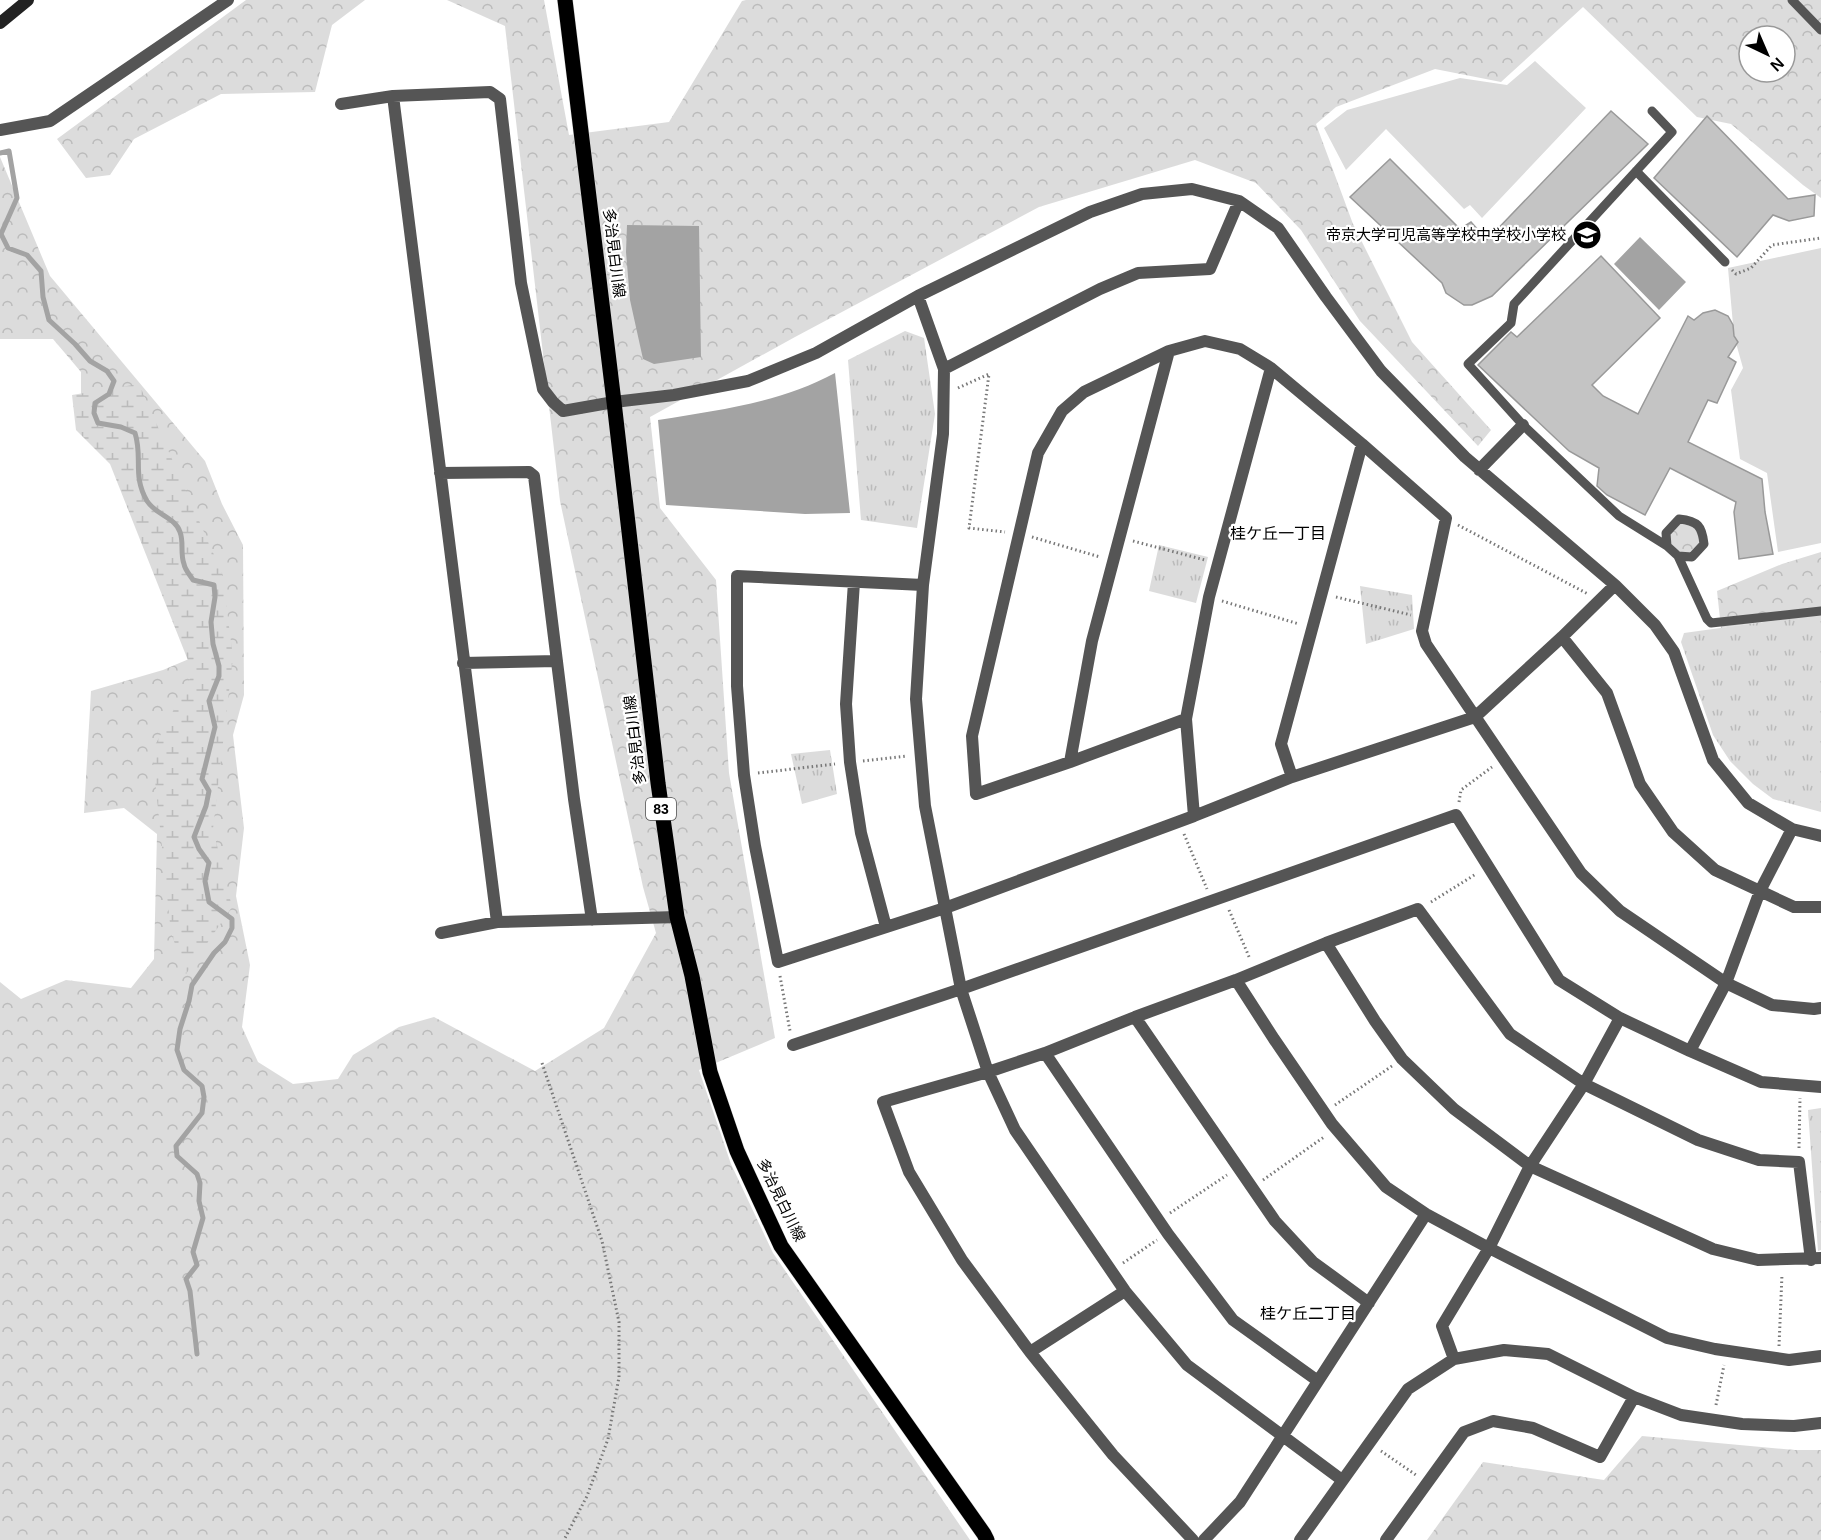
<svg xmlns="http://www.w3.org/2000/svg" width="1821" height="1540" font-family="Arial,'Noto Sans JP',sans-serif">
	<style>
		.grass { fill: #dcdcdc }
		.forest { fill: url(#forest-crowns); fill-rule: evenodd }
		.wetland { fill: url(#wetland-marsh) }
		.park { fill: url(#park-tufts) }
		.water { fill: #a3a3a3 }
		.lines { fill: none; stroke-linecap: round; stroke-linejoin: round }
		.stream { stroke: #a3a3a3; stroke-width: 5 }
		.building { fill: #c4c4c4; stroke: #999; stroke-width: 1.5 }
		.primary-casing { stroke: #dbdbdb; stroke-width: 16 }
		.path { stroke: #777; stroke-width: 3; stroke-dasharray: 1.5 3; stroke-linecap: butt }
		.lane { stroke: #555; stroke-width: 9 }
		.street { stroke: #555; stroke-width: 12 }
		.secondary { stroke: #222; stroke-width: 12 }
		.primary { stroke: #000; stroke-width: 15 }
		.labels { text-anchor: middle; stroke-width: 4.5; stroke-linejoin: round; paint-order: stroke }
		.shield { fill: #fff; stroke: #4c4c4c; stroke-width: 1.5 }
		.shield-label { font-size: 14px; font-weight: bold; fill: #000 }
		.poi-label { font-size: 15px; fill: #000; stroke: #fff; text-anchor: end }
		.street-label { font-size: 15px; fill: #000; stroke: #fff }
		.neighbourhood-label { font-size: 16px; fill: #000; stroke: #fff }
	</style>
	<defs>
		<pattern id="forest-crowns" width="20" height="18" patternUnits="userSpaceOnUse" patternTransform="scale(1.5)"><rect width="20" height="18" fill="#dcdcdc"/><path d="M2 6a3 3 0 1 1 6 0M12 15a3 3 0 1 1 6 0" fill="none" stroke="#bbb"/></pattern>
		<pattern id="wetland-marsh" width="20" height="14" patternUnits="userSpaceOnUse" patternTransform="scale(1.5)"><rect width="20" height="14" fill="#dcdcdc"/><path d="M1 5h8M5 5V1M11 12h8M15 12V8" fill="none" stroke="#bbb"/></pattern>
		<pattern id="park-tufts" width="24" height="20" patternUnits="userSpaceOnUse" patternTransform="scale(1.5)"><rect width="24" height="20" fill="#dcdcdc"/><path d="M3 7l-1-3M5 7V3M7 7l1-3M15 17l-1-3M17 17v-4M19 17l1-3" fill="none" stroke="#bbb"/></pattern>
	</defs>
	<rect width="100%" height="100%" fill="#fff"/>
	<path class="grass" d="M1535,61L1586,108L1482,218L1470,205L1464,209L1386,129L1346,170L1324,128L1347,110L1460,78L1507,85Z
		M1821,248V543L1778,552L1767,473L1740,459L1731,390L1743,368L1734,336L1728,268Z"/>
	<path class="forest" d="M246,0H365L332,25L315,92L221,94L134,139L110,175L86,178L57,139Z
		M447,0H544L569,135L669,122L742,1L746,0H1821V198L1803,185L1731,124L1697,117L1583,7L1501,82L1435,69L1336,107L1316,124L1353,224L1412,342L1491,430L1478,446L1360,321L1301,230L1256,183L1195,160L1039,207L795,337L650,417L660,508L716,580L729,773L775,1038L699,1070L731,1164L773,1253L970,1540H0V982L21,999L66,980L131,988L154,959L157,834L124,808L84,813L91,691L163,670L196,656L128,455L81,426V372L53,339H0V157L50,276L205,461L222,504L243,545L244,695L233,735L244,828L236,896L250,965L242,1027L258,1062L293,1084L338,1079L353,1055L399,1027L434,1017L535,1071L604,1028L656,933L643,887L560,501L505,26ZM1749,36H1785V72H1749Z
		M1679,519L1693,521L1704,544L1692,557L1667,546L1666,533Z
		M1821,552V614L1721,628L1717,591L1782,564Z
		M1642,1436L1795,1450H1821V1540H1427L1483,1462L1604,1480Z"/>
	<path class="wetland" d="M139,384L222,573L233,657L213,829L232,907L186,974L171,933L152,751L193,673L110,464L76,430L72,395Z"/>
	<path class="park" d="M905,331L924,338L935,414L917,528L861,520L848,360Z
		M1159,545L1208,557L1196,603L1149,591Z
		M1360,586L1412,595L1414,629L1366,644Z
		M1821,614V812L1773,799L1753,784L1730,761L1713,735L1681,642L1684,633Z
		M830,750L837,794L802,804L791,754Z
		M1821,1108V1250L1818,1251L1808,1110Z"/>
	<path class="water" d="M627,225L699,226L701,357L654,364L643,359L630,300L626,252Z
		M1640,237L1686,282L1659,310L1614,264Z
		M835,373L850,513L805,514L666,505L658,420C719,410 779,403 835,373Z"/>
	<g class="lines">
		<path class="stream" d="M0,153L9,151L17,198L1,234L8,248L27,255L41,271L43,297L49,320L75,344L90,361L107,371L114,381L109,394L95,403L94,413L98,423L121,427L135,433C143,458 132,475 147,501C156,515 176,518 180,532C184,542 180,554 184,564C185,570 190,575 193,580L214,585L215,597L211,622L213,644L219,666V676L209,701L215,727L202,779L209,791L206,806L194,837L199,849L209,863L205,881L209,902L232,919V928L225,942L214,953L192,985L189,1001L180,1029L177,1050L184,1070L202,1086L204,1097L202,1113L176,1146L177,1156L197,1174L200,1183L199,1201L203,1218L193,1252L197,1265L186,1279L190,1291L197,1354"/>
	</g>
	<path class="building" d="M1611,111L1648,144L1492,296L1472,305H1464L1446,293L1442,283L1350,197L1390,159L1460,229L1471,222L1487,240Z
		M1707,116L1788,199L1815,195L1814,216L1789,221L1773,215L1737,257L1654,178Z
		M1601,256L1660,318L1592,385L1603,396L1638,414L1688,316L1694,320L1703,313L1715,310L1728,316L1733,325L1734,336L1738,342L1728,357L1736,362L1717,403L1708,400L1688,442L1762,479L1765,512L1773,554L1739,559L1734,512L1736,502L1670,468L1645,515L1607,495L1597,486L1599,468L1569,451L1478,365L1511,332L1517,337Z"/>
	<g class="lines">
		<g class="primary-casing">
			<path id="primary" d="M565,0L614,402L658,783L677,917L692,976L710,1072L737,1151L781,1246L984,1534L987,1540"/>
		</g>
		<path class="path" d="M1732,270L1736,274L1751,268L1772,245L1821,238
			M958,388L989,374L969,528L1005,532
			M1458,525L1588,594
			M1032,537L1100,557
			M1133,541L1205,560
			M1336,597L1411,615
			M1222,601L1299,624
			M863,761L907,756
			M758,773L835,764
			M1459,802L1461,790L1492,767
			M1184,834L1207,889
			M1431,902L1476,874
			M1229,910L1250,959
			M780,976L790,1031
			M542,1063L602,1241L619,1322V1377L608,1439L587,1496L564,1540
			M1335,1105L1392,1066
			M1799,1148L1800,1098
			M1263,1180L1324,1137
			M1170,1213L1227,1175
			M1123,1263L1157,1240
			M1779,1346L1782,1274
			M1716,1405L1724,1365
			M1381,1451L1416,1475"/>
		<path class="lane" d="M1792,0L1821,30
			M1652,111L1672,132L1514,304L1511,323L1468,364L1523,425L1619,516L1667,546
			M1636,171L1725,262
			M1678,556L1692,557L1704,544C1702,526 1698,521 1679,519L1666,533L1667,546L1678,556L1707,619L1711,623L1821,611"/>
		<path class="street" d="M393,96L497,922
			M341,104L393,96L490,92L500,99L521,283L543,389L553,402L563,411L614,402L674,395L748,381L816,353L918,296L1090,212L1142,194L1192,189L1239,201L1278,228L1326,297L1381,371L1465,457L1615,585L1655,625L1674,652L1713,760L1748,803L1792,829L1821,836
			M0,130L50,121L228,0
			M918,296L944,369L943,434L923,585L916,699L925,806L961,989L988,1072L1015,1130L1125,1291L1187,1365L1342,1480
			M944,369L1100,289L1138,273L1210,269L1239,201
			M1479,470L1523,425
			M440,473L529,472L534,476L574,799L592,920
			M854,582L846,704L850,762L861,833L886,927
			M923,585L737,576V686L744,775L755,846L778,962L945,908L1194,816L1292,777L1475,717L1562,637L1615,585
			M1562,637L1607,693L1640,784L1673,832L1715,870L1794,907H1821
			M463,663L557,661
			M1186,719L1070,762L976,794L972,736L1038,453L1062,411L1084,392L1169,351L1205,341L1240,349L1271,368L1362,444L1446,518L1422,631L1426,644L1581,873L1620,911L1726,983L1772,1005L1814,1009L1821,1008
			M1070,762L1092,641L1169,351
			M1292,777L1281,744L1362,444
			M1194,816L1186,719L1209,597L1271,368
			M441,933L497,922L677,917
			M1326,943L1375,1021L1402,1059L1454,1109L1530,1166L1713,1249L1758,1260L1821,1258
			M1236,980L1274,1039L1332,1124L1386,1187L1426,1214L1489,1248L1667,1338L1715,1349L1789,1360L1821,1356
			M1135,1017L1275,1221L1313,1262L1369,1303
			M793,1045L961,989L1456,815L1559,980L1620,1018L1690,1051L1761,1082L1821,1087
			M1690,1051L1726,983L1760,891L1792,829
			M1045,1053L1168,1234L1233,1320L1318,1381
			M1030,1352L1125,1291
			M1454,1359L1442,1326L1489,1248L1530,1166L1584,1084L1620,1018
			M1193,1540L1113,1455L1030,1352L962,1260L909,1172L883,1102L988,1072L1045,1053L1135,1017L1236,980L1326,943L1418,909L1510,1034L1584,1084L1698,1140L1759,1160L1799,1162L1811,1260
			M1204,1540L1240,1502L1426,1214
			M1300,1540L1408,1389L1454,1359L1504,1350L1548,1354L1634,1397L1681,1415L1742,1424L1794,1426L1821,1423
			M1386,1540L1464,1432L1493,1421L1533,1428L1600,1457L1634,1397"/>
		<path class="secondary" d="M0,23L28,0"/>
		<use href="#primary" class="primary"/>
	</g>
	<defs>
		<g id="school-disc" transform="scale(1.5)"><circle r="9.5" fill="#000" stroke="#fff"/><path d="M0-5L7-2L0 1L-7-2ZM-4 1L0 2.5L4 1V4Q0 6-4 4Z" fill="#fff"/></g>
	</defs>
	<g fill-rule="evenodd">
		<use href="#school-disc" x="1587" y="235"/>
	</g>
	<g class="labels">
		<rect class="shield" x="646" y="798" width="30" height="22" rx="4.5"/>
		<g class="shield-label">
			<text x="661" y="814">83</text>
		</g>
		<g class="poi-label">
			<text x="1566" y="240">帝京大学可児高等学校中学校小学校</text>
		</g>
		<g class="street-label">
			<text transform="translate(614 253) rotate(83)" y="5">多治見白川線</text>
			<text transform="translate(635 740) rotate(-97)" y="5">多治見白川線</text>
			<text transform="translate(781 1200) rotate(64)" y="5">多治見白川線</text>
		</g>
		<g class="neighbourhood-label">
			<text x="1278" y="539">桂ケ丘一丁目</text>
			<text x="1308" y="1319">桂ケ丘二丁目</text>
		</g>
	</g>
	<g transform="translate(1767 54) rotate(136)"><circle r="28" fill="#ffffff" stroke="#999999" stroke-width="1.5"/>
	<path d="M0-4.5L10 22L0 15L-10 22Z" fill="#000000"/>
	<text y="-9" font-size="16" font-weight="bold" text-anchor="middle" fill="#000000">N</text>
	</g>
</svg>
